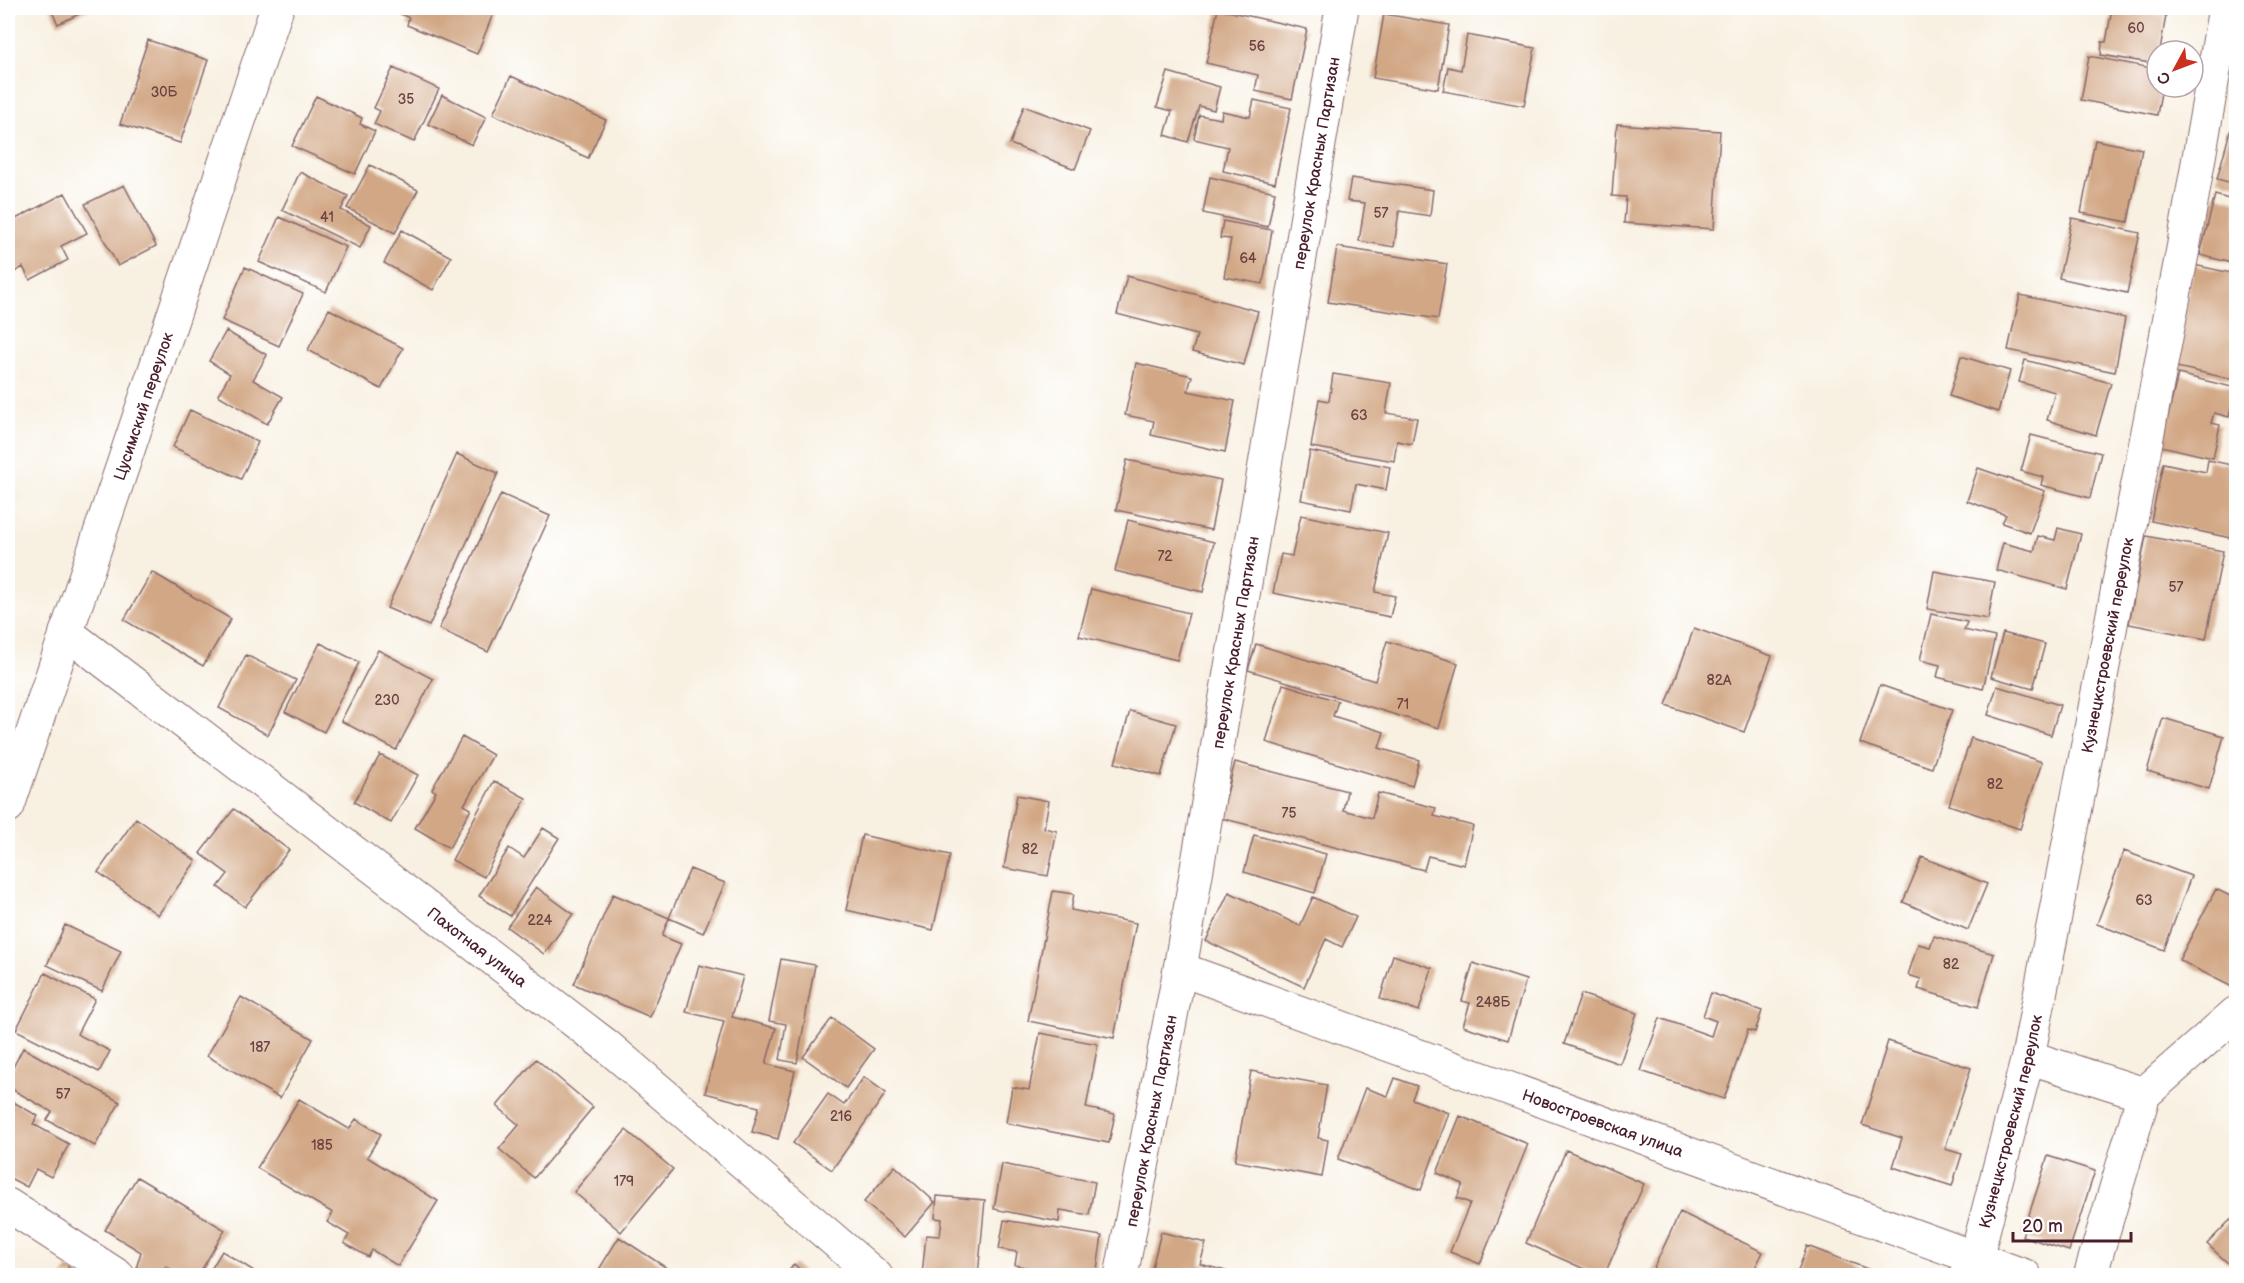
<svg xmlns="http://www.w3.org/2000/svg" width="2244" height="1283" font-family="'Balsamiq Sans',sans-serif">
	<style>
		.building { fill: #d2a785 }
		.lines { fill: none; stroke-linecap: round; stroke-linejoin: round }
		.street-casing { stroke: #87686b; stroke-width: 35 }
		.street { stroke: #fff; stroke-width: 33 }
		.labels { text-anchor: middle; stroke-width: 4.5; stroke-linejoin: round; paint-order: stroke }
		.number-label { font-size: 14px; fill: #6c4142 }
		.street-label { font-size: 16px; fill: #4a1f2b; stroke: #fff }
	</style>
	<rect width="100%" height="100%" fill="#fff"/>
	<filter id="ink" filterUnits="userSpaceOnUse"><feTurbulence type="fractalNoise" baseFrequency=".0167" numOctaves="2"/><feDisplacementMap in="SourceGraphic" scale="12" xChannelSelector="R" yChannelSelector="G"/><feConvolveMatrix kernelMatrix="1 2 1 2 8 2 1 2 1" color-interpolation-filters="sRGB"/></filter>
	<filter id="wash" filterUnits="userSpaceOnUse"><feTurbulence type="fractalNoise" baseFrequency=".008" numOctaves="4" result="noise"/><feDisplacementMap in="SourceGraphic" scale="24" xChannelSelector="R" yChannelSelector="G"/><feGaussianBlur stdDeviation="1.35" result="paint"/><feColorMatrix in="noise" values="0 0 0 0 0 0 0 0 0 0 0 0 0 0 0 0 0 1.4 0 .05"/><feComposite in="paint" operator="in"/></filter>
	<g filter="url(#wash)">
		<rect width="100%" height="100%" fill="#f8f0e1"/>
		<g id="blocks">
			<path class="building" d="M50,8H92L58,24Z
				M396,8H478L493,14L477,54L407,25L409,18L394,11Z
				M2112,8L2166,15L2160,51H2157V64L2101,55L2102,42H2106Z
				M1218,9L1307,29L1292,99L1255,91L1258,75L1206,63Z
				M1384,14L1449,25L1438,89L1373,78Z
				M1467,35L1535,48L1524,106L1443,91L1448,67L1461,70Z
				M148,40L208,60L180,143L120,124Z
				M2089,56L2157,69V87H2162L2157,115L2081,100Z
				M393,68L439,89L414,142L374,124L380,111L374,108Z
				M1168,72L1220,87L1214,110L1199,106L1188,142L1165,135L1172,111L1157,107Z
				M511,76L606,120L588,158L493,114Z
				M442,95L486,117L472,145L428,124Z
				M316,96L362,118L360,124L375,131L355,174L292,146Z
				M1254,100L1291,108L1275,183L1223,171L1228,147L1194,139L1199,115L1221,119L1222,111L1250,117Z
				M1024,106L1090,131L1075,169L1010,144Z
				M1617,124L1720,131L1714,229L1624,223L1626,197L1612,196Z
				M2230,131L2236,132V184L2217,179Z
				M2095,140L2142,149L2128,222L2081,213Z
				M370,165L418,190L395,233L347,208Z
				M300,172L348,196L341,210L371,225L360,248L282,210Z
				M1210,177L1275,192L1268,227L1203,213Z
				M1351,178L1433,190L1430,216L1399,211L1394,247L1359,241L1365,203L1347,201Z
				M124,185L156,246L118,266L85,204Z
				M65,193L87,233L61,246L68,260L30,280L23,267L8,276V223Z
				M2215,195L2236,201V264L2200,255Z
				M279,217L346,247L326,292L259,262Z
				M2072,218L2140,233L2127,293L2059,278Z
				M1223,221L1272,230L1263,284L1224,277L1231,239L1220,238Z
				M402,230L451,257L433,290L384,263Z
				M1337,247L1447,264L1438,319L1328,302Z
				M2194,265L2236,274V380L2172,366Z
				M245,267L303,294L279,346L222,320Z
				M1127,276L1258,311L1244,365L1192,352L1197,335L1117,314Z
				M2020,295L2125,318L2115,372L2008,350Z
				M329,309L403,348L381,389L308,350Z
				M226,331L267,355L253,380L283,397L267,424L218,395L230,374L209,361Z
				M1961,356L2010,371L1998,412L1949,396Z
				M2025,360L2111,383L2096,435L2047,420L2055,392L2019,382Z
				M1136,363L1192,376L1188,391L1235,401L1225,452L1151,435L1154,421L1125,415Z
				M1333,374L1391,383L1386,413L1417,418L1412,444L1397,441L1394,461L1311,447L1319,399L1329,401Z
				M2178,374L2236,388L2229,417L2214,413L2211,423L2220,425L2213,458L2161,446Z
				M190,410L258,442L241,479L173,447Z
				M2031,435L2101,453L2090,498L2041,485L2043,477L2021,471Z
				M1310,451L1390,467L1386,490L1356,484L1351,510L1301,500Z
				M457,454L498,473L429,626L387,608Z
				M1127,460L1221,480L1211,530L1116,510Z
				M2208,460L2236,466V512L2231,538L2151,521L2163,463L2206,472Z
				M1978,468L2045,491L2030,533L2002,523L2006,515L1967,501Z
				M501,494L550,516L488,652L439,629Z
				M1301,515L1388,533L1375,592L1395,596L1390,617L1273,593L1281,554L1292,556Z
				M1128,520L1214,542L1203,592L1115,571Z
				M2058,528L2081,534L2067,589L1996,570L2003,543L2034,551L2038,536L2055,540Z
				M2146,536L2223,551L2206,639L2129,624Z
				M1934,571L1995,582L1988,619L1927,609Z
				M152,572L231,619L203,666L124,620Z
				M1091,589L1189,613L1177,660L1079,636Z
				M1931,614L1967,622L1964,630L1995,637L1983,689L1937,677L1940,665L1920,660Z
				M1694,628L1772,656L1744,732L1666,705Z
				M2003,633L2045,644L2033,689L1991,677Z
				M1387,641L1458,663L1439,728L1248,670L1256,644L1375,681Z
				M320,643L359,662L324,732L285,712Z
				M378,650L433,679L396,750L341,721Z
				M246,655L296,680L268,735L219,708Z
				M1283,684L1338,701L1333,716L1384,732L1379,748L1419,760L1412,786L1266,742Z
				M1880,685L1952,710L1932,768L1860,743Z
				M1997,686L2060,705L2051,735L1988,715Z
				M1130,711L1176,724L1161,776L1115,763Z
				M2163,718L2224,736L2209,789L2147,771Z
				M462,737L493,755L464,805L471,809L449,848L415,828L436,792L432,789Z
				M1971,738L2042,762L2020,829L1949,805Z
				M380,755L418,775L391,823L354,802Z
				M1235,762L1347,791L1343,810L1372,818L1378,793L1436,808L1434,816L1473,826L1464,865L1428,856L1424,870L1221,818Z
				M494,781L526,798L484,877L452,860Z
				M1017,795L1049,801L1044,828L1057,831L1048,876L1004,868Z
				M234,809L289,850L245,907L218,887L228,874L200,853Z
				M136,818L196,861L158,915L98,872Z
				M543,828L559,838L510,916L479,896L509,848L524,858Z
				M862,835L950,855L933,930L846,910Z
				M1254,835L1326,854L1315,893L1244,872Z
				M2124,851L2191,876L2164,950L2097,924Z
				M1922,857L1987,884L1968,930L1903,902Z
				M690,869L725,883L703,933L669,918Z
				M536,887L573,914L544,954L507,927Z
				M2216,889L2236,899V989L2179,960Z
				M1053,891L1074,894L1071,910L1136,923L1114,1038L1028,1021Z
				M1229,892L1300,926L1313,897L1356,917L1342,947L1326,939L1304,987L1206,941Z
				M613,894L669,918L662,936L681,944L650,1017L574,984Z
				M65,925L121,951L102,991L47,965Z
				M1934,936L1994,954L1978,1007L1918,989L1921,979L1908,975L1918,944L1930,947Z
				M1393,955L1432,968L1419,1011L1380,999Z
				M781,959L815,965L797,1063L780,1060L786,1024L769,1021Z
				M1473,963L1526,980L1508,1040L1463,1026L1470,1003L1462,1001Z
				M699,965L743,976L732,1017L776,1028L766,1064L795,1071L778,1139L752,1132L759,1107L705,1093L724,1021L686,1012Z
				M45,973L95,999L77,1034L110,1051L99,1072L16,1030Z
				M1711,993L1762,1011L1755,1032L1748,1030L1724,1099L1641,1071L1660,1018L1711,1036L1716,1021L1703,1016Z
				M1581,994L1637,1013L1620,1064L1564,1044Z
				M241,997L313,1039L280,1098L207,1056Z
				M832,1018L874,1049L846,1088L803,1057Z
				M1040,1033L1098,1044L1086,1108L1115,1114L1109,1143L1006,1123L1012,1087L1029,1090Z
				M1888,1041L1971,1068L1945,1149L1962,1154L1952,1186L1893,1167L1902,1138L1862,1125Z
				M23,1048L120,1102L95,1146L47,1120L52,1112L8,1087V1077Z
				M536,1059L593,1107L534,1178L499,1149L519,1125L497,1106Z
				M1251,1071L1327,1085L1318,1138L1328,1140L1322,1177L1235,1161Z
				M864,1077L886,1093L832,1170L793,1143L828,1094L844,1105Z
				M1395,1078L1417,1086L1412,1099L1449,1113L1421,1190L1338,1159L1365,1088L1388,1096Z
				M8,1099L38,1116L33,1124L69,1144L51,1177L36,1169L27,1187L8,1177Z
				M299,1099L349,1129L356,1119L381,1134L367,1157L438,1201L398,1266L372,1250L368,1257L344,1243L349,1235L327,1222L333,1213L257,1168Z
				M1460,1116L1528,1144L1480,1264L1450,1252L1470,1203L1457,1198L1463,1184L1437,1173Z
				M626,1130L673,1169L621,1232L574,1192Z
				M1566,1150L1644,1184L1604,1276H1600L1526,1243Z
				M2048,1156L2095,1171L2069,1251L2022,1236Z
				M1002,1164L1095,1182L1089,1215L1060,1210L1059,1222L994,1209Z
				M895,1166L935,1202L905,1237L864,1202Z
				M137,1177L225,1230L198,1276H181L166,1266L158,1276H141L137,1270V1265L141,1252L105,1230Z
				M937,1196L985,1200L978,1276L922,1275L926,1235L940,1236L942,1219L935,1218Z
				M1680,1212L1763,1252L1751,1276H1650Z
				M2235,1215L2236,1276H2222L2231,1266L2207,1244Z
				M1004,1220L1102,1236L1096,1276L1063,1273V1276H1030L1031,1268L1015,1265L1017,1252L999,1249Z
				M1161,1232L1206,1243L1200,1264L1226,1271L1225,1276H1150Z
				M619,1237L679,1276H595Z
				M1807,1246L1873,1271L1871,1276H1796Z
				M222,1251L262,1276H207Z
				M794,1264L807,1276H785Z
				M68,1267L81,1276H63Z"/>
		</g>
	</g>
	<g filter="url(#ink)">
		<use href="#blocks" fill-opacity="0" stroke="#87686b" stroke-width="1.5"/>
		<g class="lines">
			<g class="street-casing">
				<g id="street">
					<path id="s1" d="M66,632L607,1046L876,1276"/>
					<path id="s2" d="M8,806L277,8"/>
					<path id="s3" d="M1180,969L2025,1276"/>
					<path d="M2028,1057L2144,1094"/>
					<path d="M8,1205L118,1276"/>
					<path id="s4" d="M1121,1276L1180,969L1342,8"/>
					<path id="s5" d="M1965,1276L1976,1258L2028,1057L2183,249L2225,8"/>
					<path d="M2090,1276L2144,1094L2236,1013"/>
				</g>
			</g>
			<use href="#street" class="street"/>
		</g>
	</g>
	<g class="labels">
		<g class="number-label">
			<text x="2136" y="33">60</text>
			<text x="1257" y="51">56</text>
			<text x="164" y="97">30Б</text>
			<text x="406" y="104">35</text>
			<text x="1381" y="218">57</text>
			<text x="327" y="222">41</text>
			<text x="1248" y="263">64</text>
			<text x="1359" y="420">63</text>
			<text x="1165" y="561">72</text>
			<text x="2176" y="592">57</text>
			<text x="1719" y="685">82А</text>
			<text x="387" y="705">230</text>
			<text x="1403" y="709">71</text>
			<text x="1995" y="789">82</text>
			<text x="1289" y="818">75</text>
			<text x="1030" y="854">82</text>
			<text x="2144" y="905">63</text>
			<text x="540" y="925">224</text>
			<text x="1951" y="969">82</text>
			<text x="1493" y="1007">248Б</text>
			<text x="260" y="1052">187</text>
			<text x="63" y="1099">57</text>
			<text x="841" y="1121">216</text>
			<text x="322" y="1150">185</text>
			<text x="624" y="1186">179</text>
		</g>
		<g class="street-label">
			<text dy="6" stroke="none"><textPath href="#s4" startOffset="1130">переулок Красных Партизан</textPath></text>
			<text dy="6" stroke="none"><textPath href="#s2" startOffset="422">Цусимский переулок</textPath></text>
			<text dy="6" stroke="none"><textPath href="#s4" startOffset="644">переулок Красных Партизан</textPath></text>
			<text dy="6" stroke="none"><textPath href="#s5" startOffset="648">Кузнецкстроевский переулок</textPath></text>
			<text dy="6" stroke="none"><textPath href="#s1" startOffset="518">Пахотная улица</textPath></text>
			<text dy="6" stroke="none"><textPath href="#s4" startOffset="158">переулок Красных Партизан</textPath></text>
			<text dy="6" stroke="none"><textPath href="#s5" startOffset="162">Кузнецкстроевский переулок</textPath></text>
			<text dy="6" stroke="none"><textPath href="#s3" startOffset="450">Новостроевская улица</textPath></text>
		</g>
	</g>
	<rect width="2244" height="1283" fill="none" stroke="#fff" stroke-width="30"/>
	<g transform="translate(2175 69) rotate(229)"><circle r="28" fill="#ffffff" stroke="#b7a5aa" stroke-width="1.5"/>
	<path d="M0-4.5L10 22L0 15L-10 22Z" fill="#c8321e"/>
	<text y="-9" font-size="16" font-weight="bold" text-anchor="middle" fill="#4a1f2b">С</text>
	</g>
	<path d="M2013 1232v9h118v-9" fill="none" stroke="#4a1f2b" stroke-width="3"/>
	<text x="2022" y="1232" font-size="18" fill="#4a1f2b" stroke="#ffffff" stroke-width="4.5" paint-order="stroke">20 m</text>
</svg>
